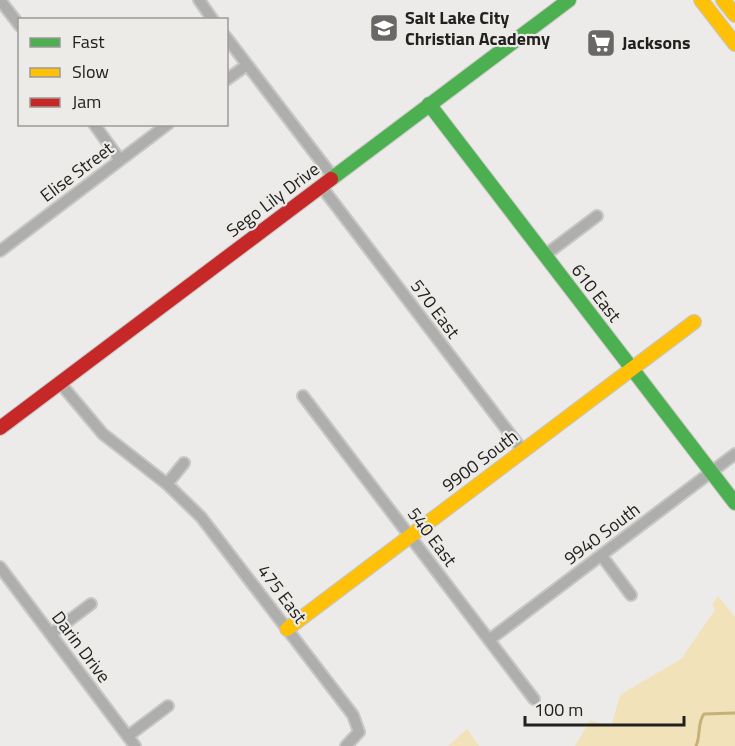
<svg xmlns="http://www.w3.org/2000/svg" width="735" height="746" font-family="'Titillium Web',sans-serif">
	<style>
		.green { fill: #f2e2b9 }
		.lines { fill: none; stroke-linecap: round; stroke-linejoin: round }
		.stream { stroke: #c6b178; stroke-width: 3 }
		.street-casing { stroke: #c7c7c6; stroke-width: 14 }
		.fast-casing { stroke: #c7c7c6; stroke-width: 16 }
		.slow-casing { stroke: #c7c7c6; stroke-width: 16 }
		.jam-casing { stroke: #c7c7c6; stroke-width: 16 }
		.street { stroke: #aeaead; stroke-width: 10 }
		.fast { stroke: #4caf50; stroke-width: 14 }
		.slow { stroke: #ffc107; stroke-width: 14 }
		.jam { stroke: #c62828; stroke-width: 14 }
		.labels { text-anchor: middle; stroke-width: 4.5; stroke-linejoin: round; paint-order: stroke }
		.poi-label { font-size: 18px; font-weight: bold; fill: #222120; stroke: #edebe8; text-anchor: start }
		.street-label { font-size: 18px; fill: #222120; stroke: #edebe8 }
	</style>
	<rect width="100%" height="100%" fill="#ecebe9"/>
	<path class="green" d="M718,596L735,617V746H575L590,720L611,727L620,695L681,659L715,610L712,605Z
		M467,729L479,746H448Z"/>
	<g class="lines">
		<path class="stream" d="M696,746C701,735 697,723 704,714L735,713"/>
		<g class="street-casing">
			<path id="street" d="M0,0L20,26
				M199,0L213,20
				M226,37L333,177
				M226,80L247,65
				M94,124L120,160
				M321,186L523,451
				M0,251L168,124
				M545,255L597,216
				M60,383L103,434L167,484L201,517L353,715L359,732L346,746
				M303,396L534,699
				M167,484L184,463
				M601,555L631,595
				M0,567L135,746
				M51,634L91,604
				M489,640L735,454
				M128,736L168,706"/>
		</g>
		<g class="fast-casing">
			<path id="fast" d="M429,104L735,503
				M331,179L569,0"/>
		</g>
		<g class="slow-casing">
			<path id="slow" d="M701,0L735,44
				M723,0L735,15
				M287,629L694,322"/>
		</g>
		<g class="jam-casing">
			<path id="jam" d="M0,428L331,179"/>
		</g>
		<use href="#street" class="street"/>
		<use href="#fast" class="fast"/>
		<use href="#slow" class="slow"/>
		<use href="#jam" class="jam"/>
	</g>
	<defs>
		<g id="school-square" transform="scale(1.5)"><rect x="-9" y="-9" width="18" height="18" rx="4" fill="#696866" stroke="#edebe8"/><path d="M0-5L7-2L0 1L-7-2ZM-4 1L0 2.5L4 1V4Q0 6-4 4Z" fill="#fff"/></g>
		<g id="supermarket-square" transform="scale(1.5)"><rect x="-9" y="-9" width="18" height="18" rx="4" fill="#696866" stroke="#edebe8"/><path d="M-6-5.5h2.5l.6 2H6L4.5 2H-2.5L-4.4-4H-6ZM-1.5 3.2a1.3 1.3 0 1 0 .1 0ZM3 3.2a1.3 1.3 0 1 0 .1 0Z" fill="#fff"/></g>
	</defs>
	<g fill-rule="evenodd">
		<use href="#school-square" x="384" y="28"/>
		<use href="#supermarket-square" x="601" y="43"/>
	</g>
	<g class="labels">
		<g class="poi-label">
			<text x="405" y="24">Salt Lake City<tspan x="405" dy="21">Christian Academy</tspan></text>
			<text x="622" y="49">Jacksons</text>
		</g>
		<g class="street-label">
			<text transform="translate(77 172) rotate(-37)" y="6">Elise Street</text>
			<text transform="translate(273 200) rotate(-37)" y="6">Sego Lily Drive</text>
			<text transform="translate(596 293) rotate(52)" y="6">610 East</text>
			<text transform="translate(435 309) rotate(53)" y="6">570 East</text>
			<text transform="translate(480 461) rotate(-37)" y="6">9900 South</text>
			<text transform="translate(602 534) rotate(-37)" y="6">9940 South</text>
			<text transform="translate(432 537) rotate(53)" y="6">540 East</text>
			<text transform="translate(282 594) rotate(53)" y="6">475 East</text>
			<text transform="translate(81 647) rotate(53)" y="6">Darin Drive</text>
		</g>
	</g>
	<rect x="18" y="18" width="210" height="108" fill="#edebe8" stroke="#9c9a98" stroke-width="1.5"/>
	<rect x="30" y="38" width="30" height="9" fill="#4caf50" stroke="#9c9a98" stroke-width="1.5"/>
	<text x="72" y="48" font-size="18" fill="#222120">Fast</text>
	<rect x="30" y="68" width="30" height="9" fill="#ffc107" stroke="#9c9a98" stroke-width="1.5"/>
	<text x="72" y="78" font-size="18" fill="#222120">Slow</text>
	<rect x="30" y="98" width="30" height="9" fill="#c62828" stroke="#9c9a98" stroke-width="1.5"/>
	<text x="72" y="108" font-size="18" fill="#222120">Jam</text>
	<path d="M525 716v9h159v-9" fill="none" stroke="#222120" stroke-width="3"/>
	<text x="534" y="716" font-size="18" fill="#222120" stroke="#edebe8" stroke-width="4.5" paint-order="stroke">100 m</text>
</svg>
